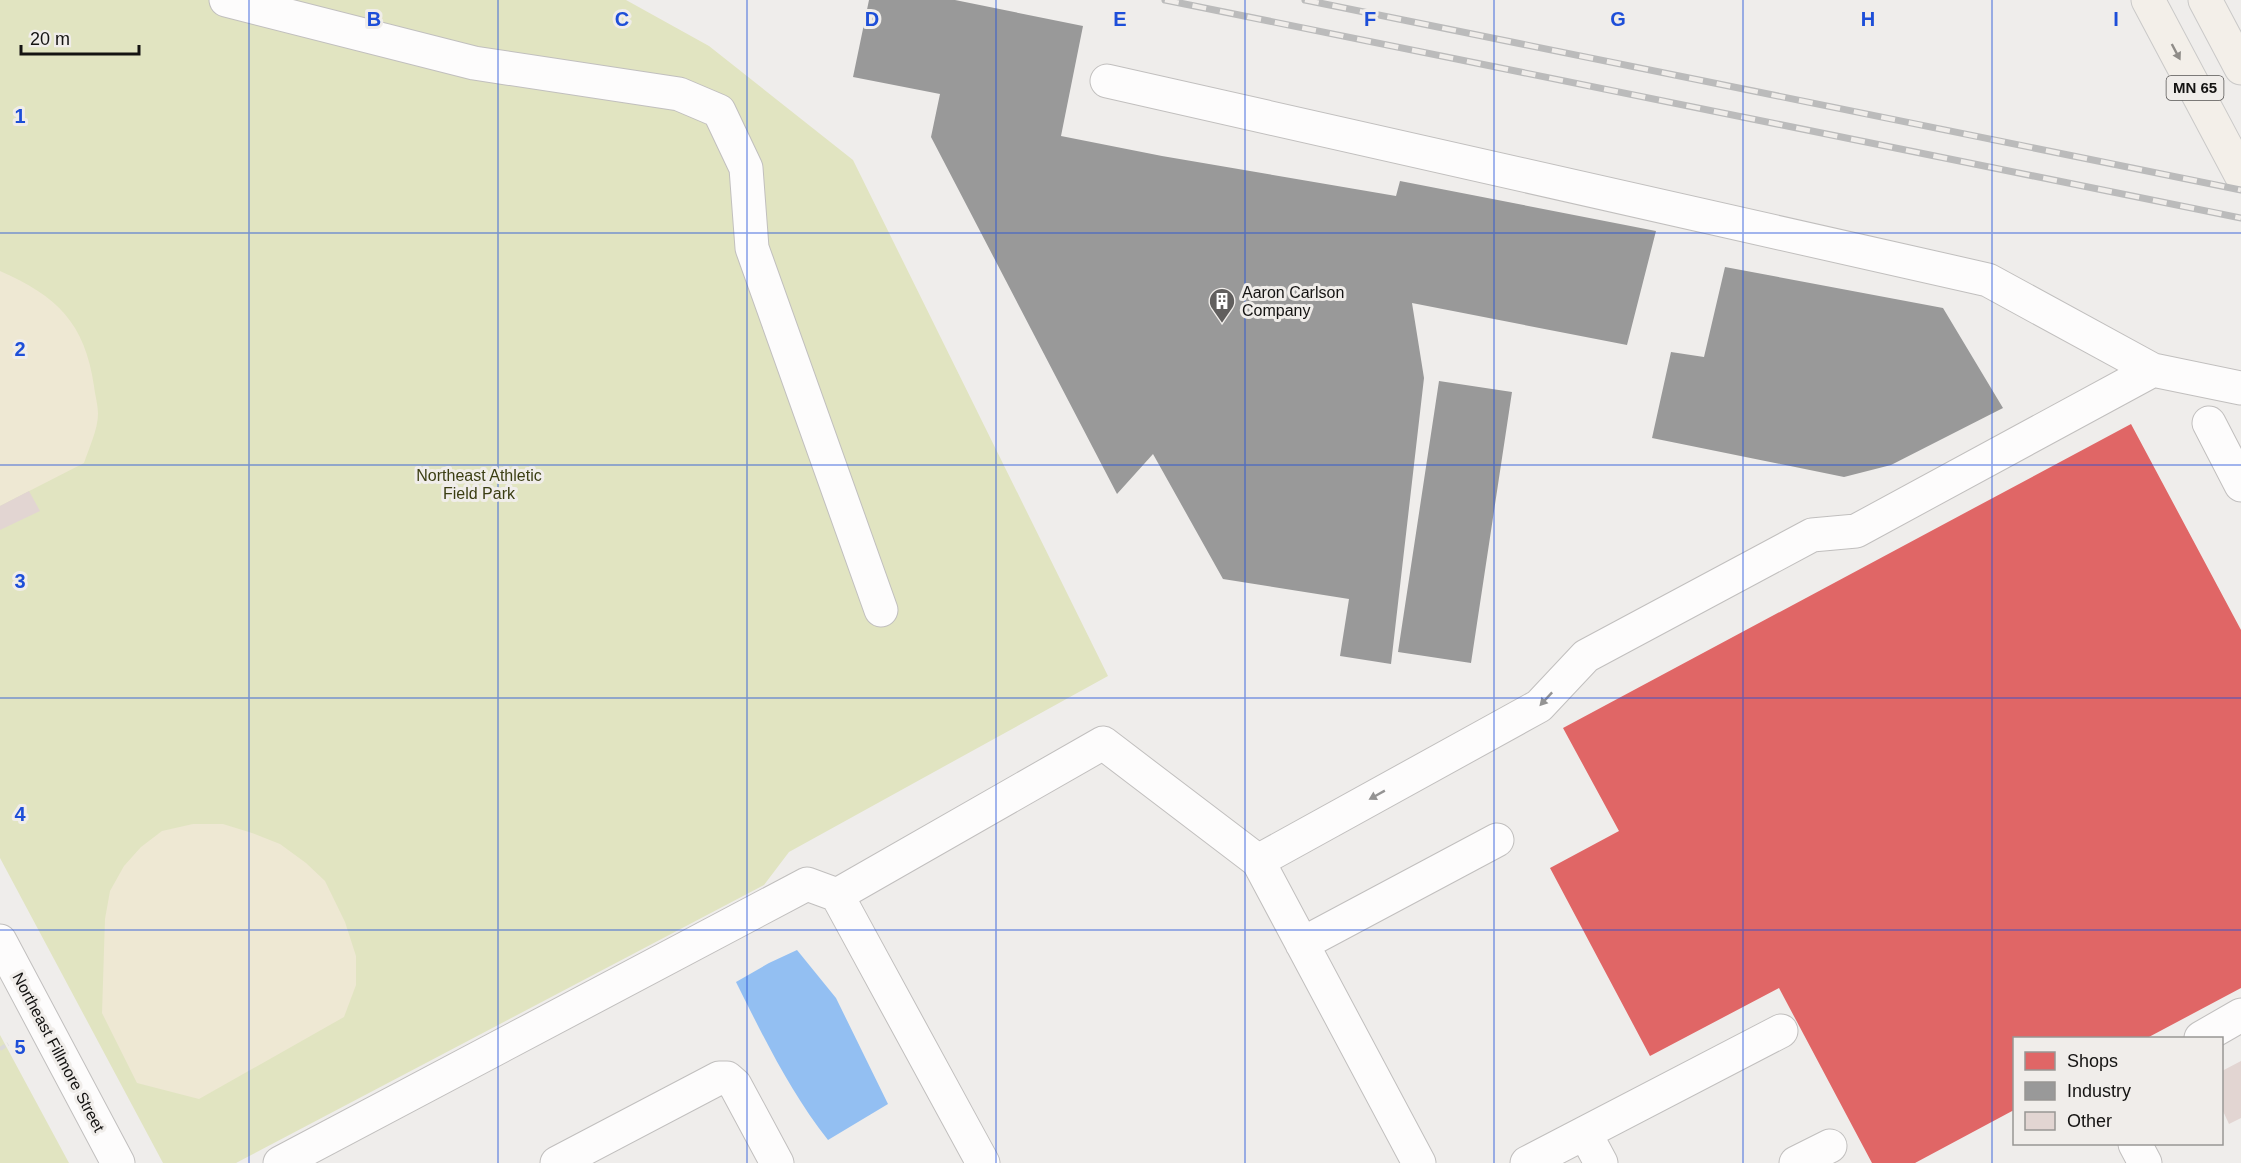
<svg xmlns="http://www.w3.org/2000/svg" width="2241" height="1163" font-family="Helvetica,sans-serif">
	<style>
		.green { fill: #e1e4c1 }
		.sand { fill: #eee8d3 }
		.water { fill: #93bff2 }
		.shops { fill: #e06666 }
		.industry { fill: #999 }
		.building { fill: #e2d5d2 }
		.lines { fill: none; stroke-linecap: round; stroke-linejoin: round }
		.minor-casing { stroke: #c1bfbe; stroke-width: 35 }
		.major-casing { stroke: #cac9c8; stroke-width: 35 }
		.path { stroke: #dad9d8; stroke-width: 4; stroke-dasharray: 6 3; stroke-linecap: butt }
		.minor { stroke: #fdfcfc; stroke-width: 33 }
		.major { stroke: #f3efe9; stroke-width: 33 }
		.rail-casing { stroke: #bbb; stroke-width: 7 }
		.rail { stroke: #f0edea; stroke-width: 4.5; stroke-dasharray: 14; stroke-linecap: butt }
		.oneway { fill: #8f8c88 }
		.oneway2 { fill: #949393 }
		.grid { fill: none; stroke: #1d4ed8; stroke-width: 1.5; stroke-opacity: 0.55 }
		.labels { text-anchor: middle; stroke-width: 6; stroke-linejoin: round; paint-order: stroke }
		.shield { fill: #f0edea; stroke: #565453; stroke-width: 1.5 }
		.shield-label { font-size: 15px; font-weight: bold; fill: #141312 }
		.poi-label { font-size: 16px; fill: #141312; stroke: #f0edea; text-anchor: start }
		.park-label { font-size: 16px; fill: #3b3e13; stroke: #f0edea }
		.street-label { font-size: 16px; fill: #141312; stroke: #f0edea }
		.grid-label { font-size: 20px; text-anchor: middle; font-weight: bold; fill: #1d4ed8; stroke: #f0edea; stroke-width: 6; stroke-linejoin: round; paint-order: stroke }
	</style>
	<rect width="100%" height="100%" fill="#efedeb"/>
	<path class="green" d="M0,0H626L709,46L853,160L1108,676L789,852L764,885L236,1163H163L0,858Z
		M0,1035L69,1163H0Z"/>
	<path class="sand" d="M0,271C57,296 85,323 94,386C95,395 98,405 98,414C98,429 89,448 84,463L0,506Z
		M193,824H223L252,833L280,844L306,863L325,881L345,922L356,956V985L344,1017L199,1099L137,1083L102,1013L105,919L110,891L124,866L141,847L162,831Z"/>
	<path class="water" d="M797,950L836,998L888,1104L828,1140C790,1092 763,1036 736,982L769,963Z"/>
	<path class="shops" d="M2131,424L2241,630V988L2147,1038H2014V1110L1915,1163H1872L1779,988L1650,1056L1550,868L1619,831L1563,728Z"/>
	<path class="industry" d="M869,0H955L1083,26L1061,136L1162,156L1396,196L1400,181L1656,231L1627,345L1412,303L1424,378L1391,664L1340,656L1349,599L1223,579L1153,454L1117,494L931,137L940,94L853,77Z
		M1725,267L1943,308L2003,408L1891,465L1844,477L1652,438L1671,352L1704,357Z
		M1439,381L1512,392L1471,663L1398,652Z"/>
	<path class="building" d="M29,491L40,511L0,530V506Z
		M2241,1061V1118L2229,1124L2222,1109V1071Z"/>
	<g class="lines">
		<g class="minor-casing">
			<path id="minor" d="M226,0L474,63L679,94L719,111L746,168L752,248L881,610
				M1107,81L1988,280L2153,370L2241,388
				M2209,423L2241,485
				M0,941L118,1163
				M1302,944L1497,840
				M2201,1038L2241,1015
				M1585,1133L1601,1163
				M2135,1144L2145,1163
				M280,1163L807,884L837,895
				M557,1163L719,1078H727L735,1085L777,1163
				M983,1163L837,895L1103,743L1258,861
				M1419,1163L1258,861L1539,706L1586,656L1812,535L1856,531L2153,370
				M1527,1163L1781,1031
				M1796,1163L1830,1146"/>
		</g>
		<g class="major-casing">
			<path id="major" d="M2148,0L2241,175
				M2205,0L2241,68"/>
		</g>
		<path class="path" d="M0,1049L8,1044"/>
		<use href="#minor" class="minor"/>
		<use href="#major" class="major"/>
		<g class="rail-casing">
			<path id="rail" d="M1165,0L2241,218
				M1305,0L2241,190"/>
		</g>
		<use href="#rail" class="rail"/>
	</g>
	<defs><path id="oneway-solid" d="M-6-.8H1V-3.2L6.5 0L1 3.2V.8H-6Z" transform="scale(1.5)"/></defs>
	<use class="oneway" href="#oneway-solid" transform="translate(2176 52) rotate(62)"/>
	<g class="oneway2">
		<use href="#oneway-solid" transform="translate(1546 699) rotate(133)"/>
		<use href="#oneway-solid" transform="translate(1377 795) rotate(151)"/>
	</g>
	<path class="grid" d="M249,0V1163M498,0V1163M747,0V1163M996,0V1163M1245,0V1163M1494,0V1163M1743,0V1163M1992,0V1163M0,233H2241M0,465H2241M0,698H2241M0,930H2241"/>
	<defs>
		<g id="building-pin" transform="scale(1.35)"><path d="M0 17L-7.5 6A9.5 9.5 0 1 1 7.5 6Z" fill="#615f5e" stroke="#f0edea"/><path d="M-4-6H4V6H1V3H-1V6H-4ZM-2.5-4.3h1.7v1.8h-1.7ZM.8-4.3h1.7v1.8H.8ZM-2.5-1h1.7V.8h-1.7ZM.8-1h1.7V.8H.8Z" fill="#fff"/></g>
	</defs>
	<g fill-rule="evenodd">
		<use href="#building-pin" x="1222" y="301"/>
	</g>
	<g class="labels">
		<rect class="shield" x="2166.5" y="76" width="57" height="24" rx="4.5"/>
		<g class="shield-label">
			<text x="2195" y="93">MN 65</text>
		</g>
		<g class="poi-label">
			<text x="1242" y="298">Aaron Carlson<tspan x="1242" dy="18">Company</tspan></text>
		</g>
		<g class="park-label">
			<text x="479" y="481">Northeast Athletic<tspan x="479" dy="18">Field Park</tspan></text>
		</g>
		<g class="street-label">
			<text transform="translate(59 1052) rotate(62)" y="6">Northeast Fillmore Street</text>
		</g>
	</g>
	<g class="grid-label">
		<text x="374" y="26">B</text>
		<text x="622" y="26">C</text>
		<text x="872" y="26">D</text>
		<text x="1120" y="26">E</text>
		<text x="1370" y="26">F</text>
		<text x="1618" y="26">G</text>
		<text x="1868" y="26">H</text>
		<text x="2116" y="26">I</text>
		<text x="20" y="123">1</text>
		<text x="20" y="356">2</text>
		<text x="20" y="588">3</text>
		<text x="20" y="821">4</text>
		<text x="20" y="1054">5</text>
	</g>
	<rect x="2013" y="1037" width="210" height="108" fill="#f0edea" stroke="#989694" stroke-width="1.5"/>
	<rect x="2025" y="1052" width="30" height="18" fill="#e06666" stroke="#989694" stroke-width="1.5"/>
	<text x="2067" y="1067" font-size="18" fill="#141312">Shops</text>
	<rect x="2025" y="1082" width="30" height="18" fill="#999999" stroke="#989694" stroke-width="1.5"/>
	<text x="2067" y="1097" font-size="18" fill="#141312">Industry</text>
	<rect x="2025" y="1112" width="30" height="18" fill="#e2d5d2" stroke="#989694" stroke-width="1.5"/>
	<text x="2067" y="1127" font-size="18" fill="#141312">Other</text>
	<path d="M21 45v9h118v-9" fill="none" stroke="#141312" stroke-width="3"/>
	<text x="30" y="45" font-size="18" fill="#141312" stroke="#f0edea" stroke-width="4.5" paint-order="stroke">20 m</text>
</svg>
